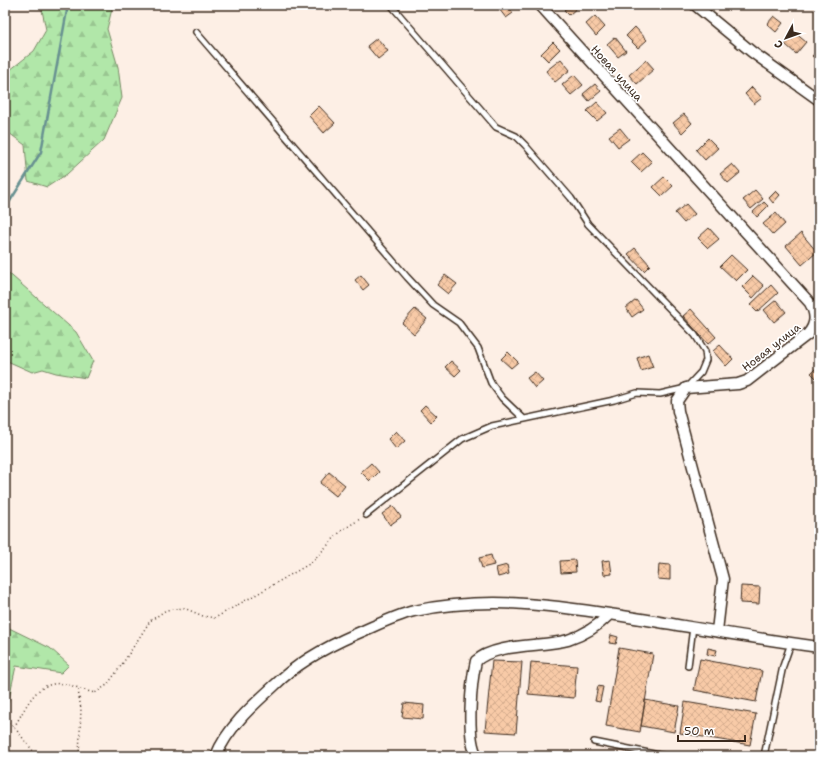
<svg xmlns="http://www.w3.org/2000/svg" width="824" height="761" font-family="'Shantell Sans',sans-serif">
	<style>
		.forest { fill: url(#forest-firs); stroke: #768864 }
		.lines { fill: none; stroke-linecap: round; stroke-linejoin: round }
		.stream { stroke: #679191; stroke-width: 2.5 }
		.building { fill: url(#building-cross-hatch); stroke: #3b2a1e }
		.lane-casing { stroke: #3b2a1e; stroke-width: 8 }
		.street-casing { stroke: #3b2a1e; stroke-width: 13 }
		.path { stroke: #3b2a1e; stroke-width: 1.5; stroke-dasharray: 1 3; stroke-linecap: butt }
		.lane { stroke: #fff; stroke-width: 5 }
		.street { stroke: #fff; stroke-width: 10 }
		.labels { text-anchor: middle; stroke-width: 3.5; stroke-linejoin: round; paint-order: stroke }
		.street-label { font-size: 11px; fill: #3b2a1e; stroke: #fff }
	</style>
	<defs>
		<pattern id="forest-firs" width="22" height="20" patternUnits="userSpaceOnUse"><rect width="22" height="20" fill="#b1e7a9"/><path d="M5 1l3.5 6h-7zM16 11l3.5 6h-7z" fill="#99c691"/></pattern>
		<pattern id="building-cross-hatch" width="8" height="8" patternUnits="userSpaceOnUse"><rect width="8" height="8" fill="#f8caa7"/><path d="M0 0l8 8M0 8l8-8" fill="none" stroke="#d6ae8f"/></pattern>
	</defs>
	<rect width="100%" height="100%" fill="#fdefe5"/>
	<filter id="ink" filterUnits="userSpaceOnUse"><feTurbulence type="fractalNoise" baseFrequency=".025" numOctaves="2"/><feDisplacementMap in="SourceGraphic" scale="8" xChannelSelector="R" yChannelSelector="G"/><feConvolveMatrix kernelMatrix="1 2 1 2 8 2 1 2 1" color-interpolation-filters="sRGB"/></filter>
	<g filter="url(#ink)">
		<path class="forest" d="M41,5H113L107,29L118,67L122,98L104,140L67,174L47,187L28,181L25,145L5,130V74L34,51L46,30Z
			M5,270L76,332L93,361L86,378L56,373L43,369L32,372L5,360Z
			M5,626L50,648L69,665L61,673L16,666L8,703L5,702Z"/>
		<g class="lines">
			<path class="stream" d="M5,209L41,152L68,5"/>
		</g>
		<path class="building" d="M496,5H507L513,13L506,18Z
			M570,5L579,6L569,15L564,10Z
			M595,16L605,27L596,36L586,24Z
			M774,16L783,23L776,32L767,24Z
			M635,27L647,40L638,48L626,36Z
			M795,33L806,42L796,54L785,44Z
			M615,37L626,51L618,57L607,44Z
			M377,38L388,51L378,59L367,46Z
			M553,42L560,49L548,61L541,54Z
			M819,49V61H818L812,56Z
			M561,59L570,70L555,82L546,71Z
			M646,60L654,69L637,84L629,75Z
			M574,75L583,85L571,95L562,85Z
			M595,84L601,91L589,101L583,94Z
			M752,87L762,98L754,104L745,94Z
			M597,102L607,113L597,121L587,111Z
			M319,106L335,123L324,133L309,116Z
			M684,114L692,123L682,133L673,123Z
			M620,128L629,139L618,147L609,136Z
			M708,138L718,148L705,160L696,150Z
			M642,152L652,162L641,172L631,162Z
			M732,164L740,173L728,183L720,174Z
			M664,177L673,186L662,196L653,187Z
			M755,190L763,199L751,209L743,200Z
			M776,191L780,195L773,203L769,198Z
			M764,202L768,206L757,217L753,212Z
			M686,204L695,214L684,223L675,213Z
			M776,213L785,224L773,235L763,224Z
			M709,228L719,239L708,248L698,238Z
			M801,233L817,252L802,265L786,246Z
			M635,248L650,265L644,271L628,254Z
			M731,255L747,270L736,281L720,266Z
			M361,275L369,285L363,290L355,280Z
			M445,275L457,284L448,294L437,285Z
			M753,276L764,286L753,298L742,287Z
			M771,285L778,293L757,312L750,305Z
			M636,300L643,309L632,317L626,308Z
			M776,300L786,312L774,322L764,310Z
			M415,309L427,319L414,334L402,323Z
			M691,309L716,337L708,344L683,316Z
			M720,345L733,359L726,366L713,351Z
			M508,352L518,362L511,368L501,359Z
			M648,354L653,367L641,371L637,358Z
			M451,361L461,370L455,376L445,367Z
			M819,365V381L811,373Z
			M535,372L543,381L535,388L527,378Z
			M425,405L437,416L431,422L420,410Z
			M396,431L405,441L396,449L388,439Z
			M371,463L379,472L370,481L361,472Z
			M329,472L345,485L336,496L320,483Z
			M393,506L401,517L390,525L382,514Z
			M491,555L494,565L482,568L479,558Z
			M575,560L576,572L561,573L560,561Z
			M610,560L612,574L604,575L602,561Z
			M659,564L670,565V580L658,579Z
			M507,565L509,574L498,577L496,568Z
			M741,586L760,587L759,604L740,603Z
			M611,635L618,637L616,644L609,643Z
			M619,648L653,654L640,732L606,726Z
			M708,648L717,650L715,656L707,654Z
			M700,659L762,671L756,702L694,690Z
			M492,661L522,662L516,733L485,731Z
			M531,662L577,666L574,698L528,694Z
			M598,686L603,687L600,702L595,701Z
			M645,700L679,706L674,732L641,726Z
			M685,702L756,714L750,745L680,733Z
			M404,703L424,705L423,719L402,717Z"/>
		<g class="lines">
			<g class="lane-casing">
				<path id="lane" d="M196,32L407,277L433,305L459,323L478,348L491,383L502,398L523,418
					M366,515L462,439L492,426L614,400L637,393L660,394L686,388L701,372L706,360L705,351L695,335L588,224L571,198L525,145L516,136L496,127L391,5
					M688,666L693,627
					M594,742L664,756
					M764,756L783,666L791,643"/>
			</g>
			<g class="street-casing">
				<path id="street" d="M540,5L810,303C816,314 817,323 808,334L747,381L738,384L686,388L677,401L678,411L723,579L717,631
					M695,5L752,52L819,100
					M216,756C227,728 253,705 275,685C298,662 326,647 356,634C375,626 394,616 414,611C490,595 561,606 635,618C697,628 758,639 819,647
					M477,756C466,739 471,682 476,661C495,643 543,647 568,640C584,635 599,625 610,614"/>
			</g>
			<path class="path" d="M78,690L81,709L79,756
				M5,721L14,727L37,756
				M14,727C28,705 35,680 65,684C74,686 86,691 95,693L107,685L121,666L150,621L166,610L184,608L203,616L215,618L311,563L341,531L360,519"/>
			<use href="#lane" class="lane"/>
			<use href="#street" class="street"/>
		</g>
	</g>
	<g class="labels">
		<g class="street-label">
			<text transform="translate(617 73) rotate(48)" y="4">Новая улица</text>
			<text transform="translate(771 347) rotate(-38)" y="4">Новая улица</text>
		</g>
	</g>
	<rect width="824" height="761" fill="none" stroke="#fff" stroke-width="20"/>
	<rect x="10" y="10" width="804" height="741" fill="none" stroke="#3b2a1e" stroke-width="1.5" filter="url(#ink)"/>
	<g transform="translate(786 38) rotate(229)" stroke="#ffffff" stroke-width="3" paint-order="stroke">
	<path d="M0-3L7 15L0 10L-7 15Z" fill="#3b2a1e"/>
	<text y="-6" font-size="11" font-weight="bold" text-anchor="middle" fill="#3b2a1e">С</text>
	</g>
	<path d="M678 735v6h67v-6" fill="none" stroke="#3b2a1e" stroke-width="2"/>
	<text x="684" y="735" font-size="12" fill="#3b2a1e" stroke="#ffffff" stroke-width="3" paint-order="stroke">50 m</text>
</svg>
